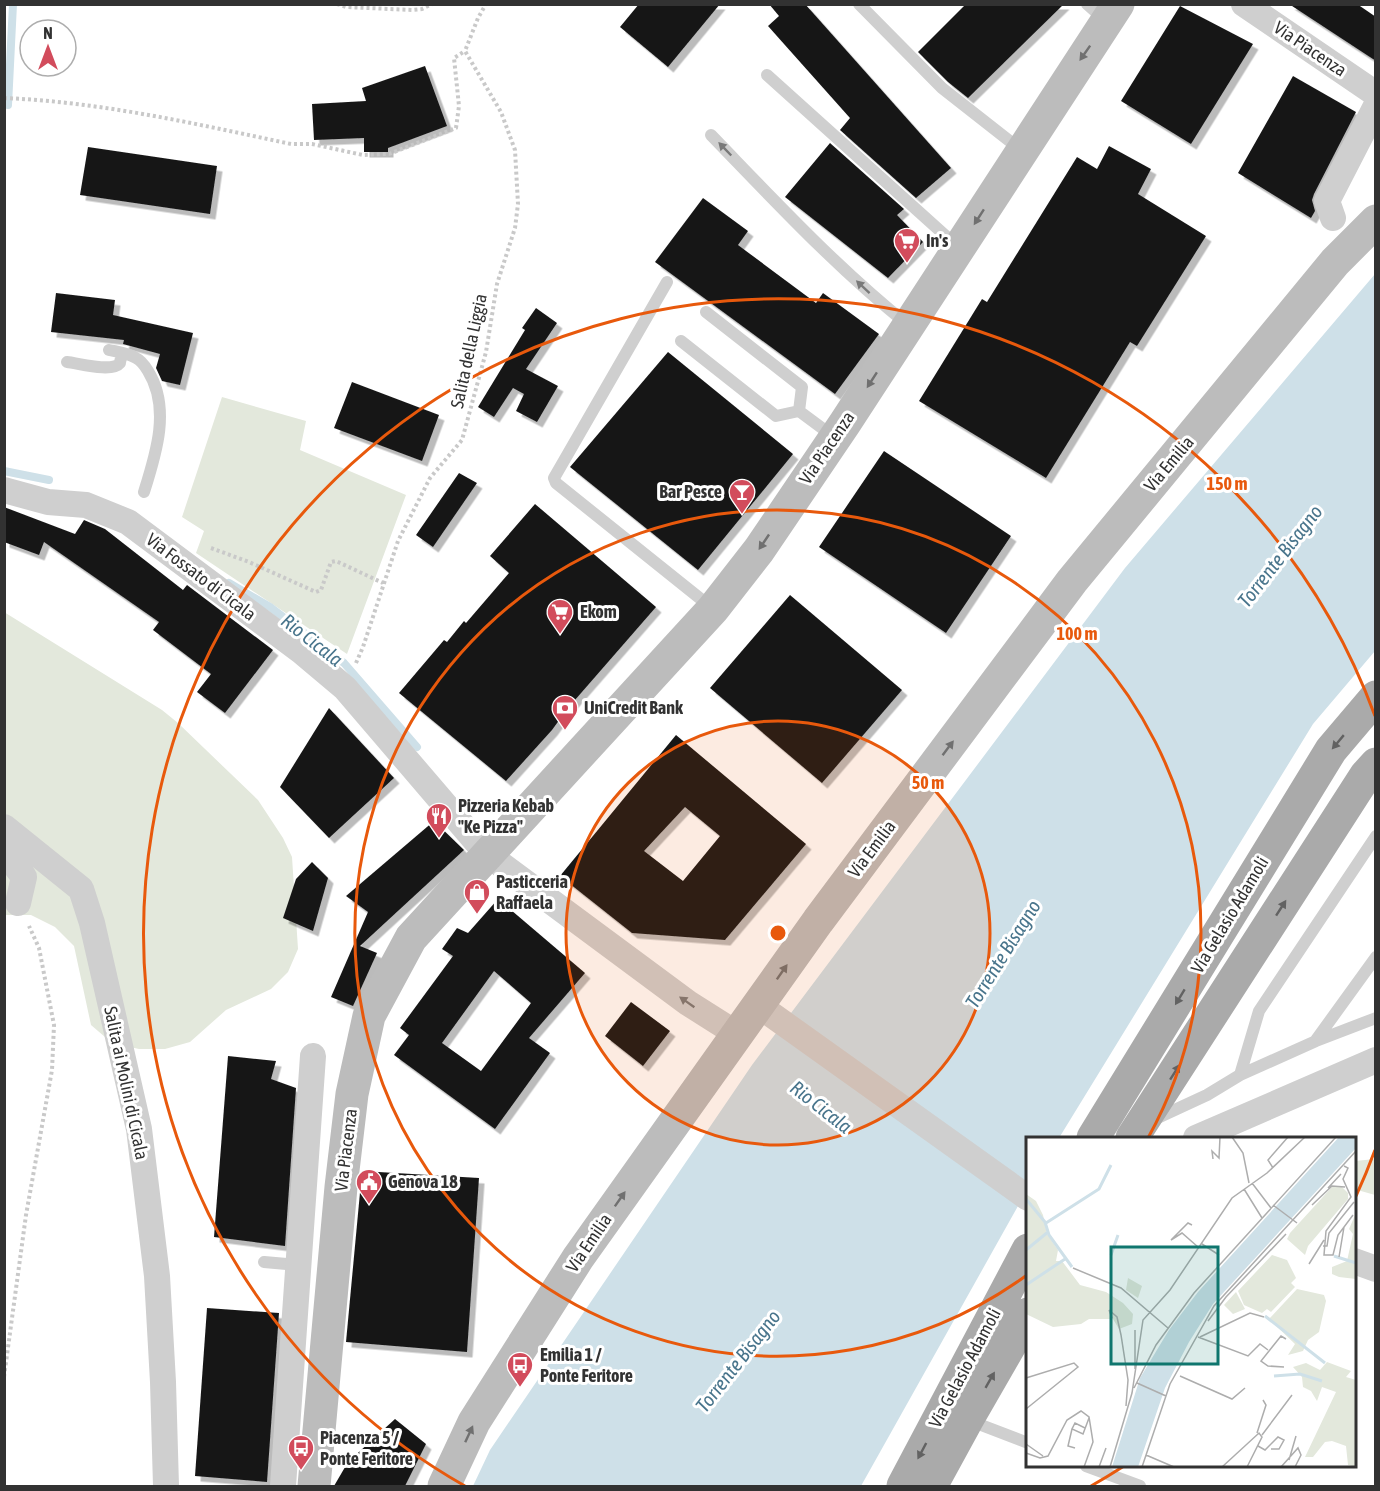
<svg xmlns="http://www.w3.org/2000/svg" width="1380" height="1491" font-family="'Asap Condensed',sans-serif">
	<style>
		.green { fill: #e3e8dc }
		.water { fill: #cee0e8 }
		.lines { fill: none; stroke-linecap: round; stroke-linejoin: round }
		.stream { stroke: #cee0e8; stroke-width: 8 }
		.building { fill: #191919; fill-rule: evenodd; filter: url(#shadow) }
		.path { stroke: #c9c9c9; stroke-width: 4; stroke-dasharray: 3 3; stroke-linecap: butt }
		.lane { stroke: #cfcfcf; stroke-width: 12 }
		.street { stroke: #cfcfcf; stroke-width: 26 }
		.secondary { stroke: #bcbcbc; stroke-width: 33 }
		.primary { stroke: #aaa; stroke-width: 33 }
		.oneway { fill: #707070 }
		.oneway2 { fill: #797979 }
		.oneway3 { fill: #626262 }
		.ring { fill: none; stroke: #e8590c; stroke-width: 3 }
		.labels { text-anchor: middle; stroke-width: 6; stroke-linejoin: round; paint-order: stroke }
		.street-label { font-size: 18px; fill: #323232; stroke: #fff }
		.poi-label { font-size: 18px; font-weight: bold; fill: #323232; stroke: #fff; text-anchor: start }
		.water-label { font-size: 20px; font-style: italic; fill: #49758c; stroke: #fff }
		.inset-river { fill: none; stroke: #cee0e8; stroke-width: 3 }
		.inset-road { fill: none; stroke: #adadad; stroke-width: 1.5 }
		.view { fill: #0f766e; fill-opacity: 0.15; stroke: #0f766e; stroke-width: 3 }
		.inset-edge { fill: none; stroke: #323232; stroke-width: 3 }
		.centre { fill: #e8590c; stroke: #fff; stroke-width: 3 }
		.ring-label { font-size: 18px; text-anchor: middle; font-weight: bold; fill: #e8590c; stroke: #fff; stroke-width: 6; stroke-linejoin: round; paint-order: stroke }
	</style>
	<defs>
		<filter id="shadow"><feDropShadow dx="5.5" dy="5.5" stdDeviation="0" flood-color="#0004"/></filter>
	</defs>
	<rect width="100%" height="100%" fill="#fff"/>
	<path class="green" d="M222,397L306,421L300,450L406,495L347,654L196,553L204,531L182,517Z
		M4,612L162,710L178,723L258,800L283,838L292,857L298,949L288,972L271,989L226,1010L190,1042L165,1049H139L112,1043L91,1025L74,946L55,927L31,915H5Z
		M1375,1159H1376L1375,1195L1354,1189L1355,1161Z"/>
	<path class="water" d="M1375,274V651L1313,724L1059,1138H1028L1027,1190L861,1486H473L490,1450L752,1065L1125,568Z"/>
	<g class="lines">
		<path class="stream" d="M8,105L13,4
			M4,471L49,480
			M229,583L270,607L344,663L417,747"/>
	</g>
	<path class="building" d="M639,4H720L668,67L620,27Z
		M769,4H805L951,168L916,198L840,130L850,118L768,26L779,16Z
		M966,4H1064L968,98L948,82L918,52Z
		M1289,4H1357L1376,17V61Z
		M1180,6L1253,44L1191,144L1121,101Z
		M425,66L447,126L388,148V152H364V138L314,140L312,104L366,101L362,88Z
		M1293,76L1356,112L1314,194L1312,200L1315,211L1311,218L1238,173Z
		M830,143L904,209L897,215L923,242L888,278L785,197Z
		M1109,146L1151,169L1138,194L1206,236L1137,346L1130,342L1046,478L919,401L982,299L987,302L1077,157L1097,169Z
		M88,147L217,166L210,214L80,195Z
		M703,198L748,231L738,245L816,303L823,293L879,334L835,394L655,262Z
		M56,293L115,300L113,315L193,333L180,385L162,381L156,368L160,354L123,344L124,340L51,332Z
		M536,308L557,323L526,369L558,386L537,422L516,411L524,394L513,388L494,417L478,407L525,330L522,328Z
		M668,352L793,454L698,570L570,467Z
		M352,382L439,415L422,461L334,428Z
		M884,451L1011,536L946,633L819,547Z
		M459,473L477,483L433,547L416,535Z
		M535,504L656,607L568,708L552,730L506,781L399,693L444,640L447,642L464,621L466,623L509,573L490,556Z
		M4,507L75,534L84,520L105,529L183,590L187,585L273,650L225,713L197,692L211,674L153,630L159,622L44,542L39,555L4,542Z
		M790,595L902,690L822,783L710,688Z
		M329,708L394,778L329,838L280,787Z
		M676,735L806,844L725,940L632,933L560,876ZM685,807L720,836L683,881L644,851Z
		M434,821L464,850L360,946L377,953L353,1006L331,997L368,912L346,896Z
		M312,862L328,878L313,931L283,918L296,879Z
		M498,899L585,973L529,1038L550,1053L495,1129L394,1055L409,1035L400,1028L453,956L442,949L457,928L468,933ZM494,971L531,1003L481,1071L442,1043Z
		M631,1002L670,1031L643,1066L605,1036Z
		M228,1056L276,1061L271,1079L296,1088L285,1246L214,1237Z
		M362,1171L479,1178L467,1352L346,1342Z
		M207,1308L279,1313L267,1482L195,1476Z
		M395,1419L426,1444L405,1486H334L348,1462Z"/>
	<g class="lines">
		<path class="path" d="M337,4L346,7L412,10L422,9L432,4
			M4,98C102,102 196,124 291,144H312L363,155L389,154L456,128L459,106L454,58L465,51
			M211,548L249,562L316,592L321,590L331,562L336,561L383,583
			M356,663L363,647L398,541L430,478L462,440L486,352L497,284L515,228L518,204L515,150L501,112L465,51L478,18L486,4
			M4,1377L26,1215L52,1070L54,1025L39,948L29,926"/>
		<path class="lane" d="M859,4L942,88L1021,150
			M1087,4L1106,21
			M767,75L958,247
			M711,135C774,200 836,267 907,324
			M667,282L554,478L556,483L712,608
			M706,312L802,387L799,411
			M681,341L776,416L799,411L834,437
			M109,350C118,352 128,353 136,358C142,361 145,366 148,371C171,408 156,454 144,492
			M67,362C78,363 112,373 120,363C120,361 122,355 122,353
			M1316,1040L1376,957
			M1240,1075L1259,1011L1376,836
			M1153,1120L1207,1095L1240,1075L1316,1041L1376,1018
			M264,1262L298,1265
			M968,1420L1028,1443
			M1086,1466L1140,1486"/>
		<path class="street" d="M1244,4L1376,94
			M1333,218L1327,201L1376,106
			M4,490L48,502L86,505L128,522L301,651L345,688L487,854L688,1003L737,1034
			M4,827L81,889L92,923L139,1129L157,1276L163,1382L166,1486
			M4,851L24,877L18,903
			M758,1005L1028,1198
			M1196,1138L1376,1060
			M1354,1261L1376,1269
			M283,1486L313,1056"/>
		<path class="secondary" d="M314,1486L341,1187L352,1094L369,1016L411,938L713,609L759,550L845,423L1118,4
			M444,1486L474,1422L578,1258L818,921L1072,581L1335,262L1376,221"/>
		<path class="primary" d="M1093,1138L1331,750L1376,697
			M1132,1138L1366,775L1376,764
			M903,1486L1028,1250
			M931,1486L967,1420L1028,1314"/>
	</g>
	<defs><path id="oneway-solid" d="M-6-.8H1V-3.2L6.5 0L1 3.2V.8H-6Z" transform="scale(1.5)"/></defs>
	<g class="oneway">
		<use href="#oneway-solid" transform="translate(1085 53) rotate(125)"/>
		<use href="#oneway-solid" transform="translate(979 217) rotate(123)"/>
		<use href="#oneway-solid" transform="translate(872 380) rotate(123)"/>
		<use href="#oneway-solid" transform="translate(764 542) rotate(124)"/>
		<use href="#oneway-solid" transform="translate(948 748) rotate(-53)"/>
		<use href="#oneway-solid" transform="translate(782 972) rotate(-55)"/>
		<use href="#oneway-solid" transform="translate(620 1199) rotate(-55)"/>
		<use href="#oneway-solid" transform="translate(469 1434) rotate(-65)"/>
	</g>
	<g class="oneway2">
		<use href="#oneway-solid" transform="translate(725 149) rotate(-134)"/>
		<use href="#oneway-solid" transform="translate(863 287) rotate(-137)"/>
		<use href="#oneway-solid" transform="translate(687 1002) rotate(-145)"/>
	</g>
	<g class="oneway3">
		<use href="#oneway-solid" transform="translate(1338 742) rotate(130)"/>
		<use href="#oneway-solid" transform="translate(1281 908) rotate(-57)"/>
		<use href="#oneway-solid" transform="translate(1180 997) rotate(121)"/>
		<use href="#oneway-solid" transform="translate(1175 1072) rotate(-57)"/>
		<use href="#oneway-solid" transform="translate(990 1380) rotate(-60)"/>
		<use href="#oneway-solid" transform="translate(922 1451) rotate(118)"/>
	</g>
	<circle cx="778" cy="933" r="212" fill="#e8590c" fill-opacity=".12"/>
	<g class="ring">
		<circle cx="778" cy="933" r="212"/>
		<path d="M1027 1275A423 423 0 1 1 1148 1138"/>
		<path d="M1375 1150A635 635 0 0 1 1356 1196M1124 1466A635 635 0 0 1 1091 1486M465 1486A635 635 0 1 1 1375 716"/>
	</g>
	<defs>
		<g id="supermarket-pin" transform="scale(1.35)"><path d="M0 17L-7.5 6A9.5 9.5 0 1 1 7.5 6Z" fill="#d24c5c" stroke="#fff"/><path d="M-6-5.5h2.5l.6 2H6L4.5 2H-2.5L-4.4-4H-6ZM-1.5 3.2a1.3 1.3 0 1 0 .1 0ZM3 3.2a1.3 1.3 0 1 0 .1 0Z" fill="#fff"/></g>
		<g id="bar-pin" transform="scale(1.35)"><path d="M0 17L-7.5 6A9.5 9.5 0 1 1 7.5 6Z" fill="#d24c5c" stroke="#fff"/><path d="M-6-5H6L.8 .8V4.5H3.5V6h-7V4.5H-.8V.8Z" fill="#fff"/></g>
		<g id="bank-pin" transform="scale(1.35)"><path d="M0 17L-7.5 6A9.5 9.5 0 1 1 7.5 6Z" fill="#d24c5c" stroke="#fff"/><path d="M-6-4H6V4H-6ZM0-2.3a2.3 2.3 0 1 0 0 4.6a2.3 2.3 0 1 0 0-4.6Z" fill="#fff"/></g>
		<g id="restaurant-pin" transform="scale(1.35)"><path d="M0 17L-7.5 6A9.5 9.5 0 1 1 7.5 6Z" fill="#d24c5c" stroke="#fff"/><path d="M-5-6h1v4h1v-4h1v4h1v-4h1v5L-1.5 .5V6h-2V.5L-5-1ZM5-6V6H3V1.5H1.5Q1.5-4 5-6Z" fill="#fff"/></g>
		<g id="shop-pin" transform="scale(1.35)"><path d="M0 17L-7.5 6A9.5 9.5 0 1 1 7.5 6Z" fill="#d24c5c" stroke="#fff"/><path d="M-5-2.5h2.3a2.7 3.5 0 0 1 5.4 0H5L5.5 6h-11ZM-1.5-2.5h3a1.5 2.3 0 0 0-3 0Z" fill="#fff"/></g>
		<g id="civic-pin" transform="scale(1.35)"><path d="M0 17L-7.5 6A9.5 9.5 0 1 1 7.5 6Z" fill="#d24c5c" stroke="#fff"/><path d="M-.6-6.5H3V-4.5H.6V-3L4-1V1h2V6H-6V1h2V-1L-.6-3ZM-1.2 2.5V6h2.4V2.5Z" fill="#fff"/></g>
		<g id="bus-pin" transform="scale(1.35)"><path d="M0 17L-7.5 6A9.5 9.5 0 1 1 7.5 6Z" fill="#d24c5c" stroke="#fff"/><path d="M-5-6H5V4H4V6H2V4H-2V6H-4V4H-5ZM-3.5-4V0h7V-4ZM-3.5 1.2v1.5H-2V1.2ZM2 1.2v1.5H3.5V1.2Z" fill="#fff"/></g>
	</defs>
	<g fill-rule="evenodd">
		<use href="#supermarket-pin" x="907" y="241"/>
		<use href="#bar-pin" x="742" y="492"/>
		<use href="#supermarket-pin" x="560" y="612"/>
		<use href="#bank-pin" x="565" y="708"/>
		<use href="#restaurant-pin" x="439" y="816"/>
		<use href="#shop-pin" x="477" y="892"/>
		<use href="#civic-pin" x="369" y="1182"/>
		<use href="#bus-pin" x="520" y="1365"/>
		<use href="#bus-pin" x="301" y="1448"/>
	</g>
	<g class="labels">
		<g class="street-label">
			<text transform="translate(1310 49) rotate(34)" y="6">Via Piacenza</text>
			<text transform="translate(469 351) rotate(-78)" y="6">Salita della Liggia</text>
			<text transform="translate(827 448) rotate(-56)" y="6">Via Piacenza</text>
			<text transform="translate(1169 464) rotate(-50)" y="6">Via Emilia</text>
			<text transform="translate(201 577) rotate(37)" y="6">Via Fossato di Cicala</text>
			<text transform="translate(872 849) rotate(-53)" y="6">Via Emilia</text>
			<text transform="translate(1230 915) rotate(-59)" y="6">Via Gelasio Adamoli</text>
			<text transform="translate(126 1083) rotate(78)" y="6">Salita ai Molini di Cicala</text>
			<text transform="translate(346 1150) rotate(-83)" y="6">Via Piacenza</text>
			<text transform="translate(589 1243) rotate(-56)" y="6">Via Emilia</text>
			<text transform="translate(965 1368) rotate(-62)" y="6">Via Gelasio Adamoli</text>
		</g>
		<g class="poi-label">
			<text x="926" y="247">In's</text>
			<text x="722" y="498" text-anchor="end">Bar Pesce</text>
			<text x="580" y="618">Ekom</text>
			<text x="584" y="714">UniCredit Bank</text>
			<text x="458" y="812">Pizzeria Kebab<tspan x="458" dy="21">"Ke Pizza"</tspan></text>
			<text x="496" y="888">Pasticceria<tspan x="496" dy="21">Raffaela</tspan></text>
			<text x="388" y="1188">Genova 18</text>
			<text x="540" y="1361">Emilia 1 /<tspan x="540" dy="21">Ponte Feritore</tspan></text>
			<text x="320" y="1444">Piacenza 5 /<tspan x="320" dy="21">Ponte Feritore</tspan></text>
		</g>
		<g class="water-label">
			<text transform="translate(1280 556) rotate(-52)" y="7">Torrente Bisagno</text>
			<text transform="translate(312 640) rotate(38)" y="7">Rio Cicala</text>
			<text transform="translate(1003 954) rotate(-58)" y="7">Torrente Bisagno</text>
			<text transform="translate(821 1107) rotate(38)" y="7">Rio Cicala</text>
			<text transform="translate(738 1361) rotate(-52)" y="7">Torrente Bisagno</text>
		</g>
	</g>
	<g transform="translate(1026 1137)">
		<rect width="330" height="330" fill="#fff"/>
		<path d="M306,50H316L322,56V62L282,109L279,118L261,102L264,96ZM0,57L10,64L17,78L21,97L32,113L30,124H36L54,148L80,155L97,166L107,177L106,187L93,192L87,182H63L55,187L27,190L0,177ZM330,76V142L313,140L306,137V130L321,124L327,97L323,92ZM246,118L261,123L270,141L265,146L269,150L245,175L241,172L236,176L218,168L212,154ZM102,141L116,149L112,161L100,153ZM271,152L298,158L300,164L293,195L282,203L277,214L262,218L269,207L243,182ZM210,155L219,172L207,177L198,168ZM301,225L325,234L320,240L330,243V330L322,328L320,309L306,304L299,305L287,320H279L310,255L296,250L291,264L285,254L277,250L276,240L267,230L280,226L294,233Z" fill="#e3e8dc"/>
		<path d="M313,0H330V11L187,167L163,205L139,251L112,330H86L114,241L143,193L172,155Z" fill="#cee0e8"/>
		<path class="inset-river" d="M0,62L19,85L23,98L46,130M20,86L73,52L85,28M0,113L22,95M85,118L92,98M308,119L330,126M0,148L39,122M239,179L299,226M248,239L274,237L296,244"/>
		<path class="inset-road" d="M206,0L217,16L223,46M187,22L186,14L193,21L194,0M318,29L322,31L317,42L325,60L300,94L298,118H307L312,98L327,78M247,31L242,23L262,0M226,46L245,71M302,51L315,37M218,52L236,81M247,68L271,86M286,68L306,49L319,50M166,88L162,86L145,103L156,96L172,110M176,107L193,118M297,109H301L303,96L328,65M313,120L318,90M283,127L298,103M47,131L95,151L142,191M86,181L83,173L91,180L95,198L102,243L100,269M182,184L200,160L260,97M172,200L222,219L234,207L242,213M174,200L224,176L238,180M258,230L242,229L235,224L255,199L260,202M109,232V193M154,239L206,262L219,251M0,241L48,226L52,230L0,272M111,246L140,259M108,251L130,208L168,156L310,0M59,291L49,286L46,292L57,297L63,281M46,292L42,309L49,311M231,296L240,268L237,263M236,298L266,258M0,307L17,319M232,309L239,313L252,300L258,303L253,312H245M0,316L14,321L22,319L41,283L55,274L63,280L67,305L58,330M120,318L148,330M263,323L270,299M73,330L80,311M84,330L106,256L117,183L144,153L206,61L241,36L279,0M116,330L144,247L188,169L330,14M196,330L233,296L236,300L221,330M255,330L272,311L275,318L269,330"/>
		<path class="view" d="M85,110H192V227H85Z"/>
		<rect width="330" height="330" class="inset-edge"/>
	</g>
	<circle cx="778" cy="933" r="9" class="centre"/>
	<g class="ring-label">
		<text x="1227" y="490">150 m</text>
		<text x="1077" y="640">100 m</text>
		<text x="928" y="789">50 m</text>
	</g>
	<rect width="1380" height="1491" fill="none" stroke="#323232" stroke-width="12"/>
	<g transform="translate(48 48)"><circle r="28" fill="#ffffff" stroke="#adadad" stroke-width="1.5"/>
	<path d="M0-4.5L10 22L0 15L-10 22Z" fill="#d24c5c"/>
	<text y="-9" font-size="16" font-weight="bold" text-anchor="middle" fill="#323232">N</text>
	</g>
</svg>
